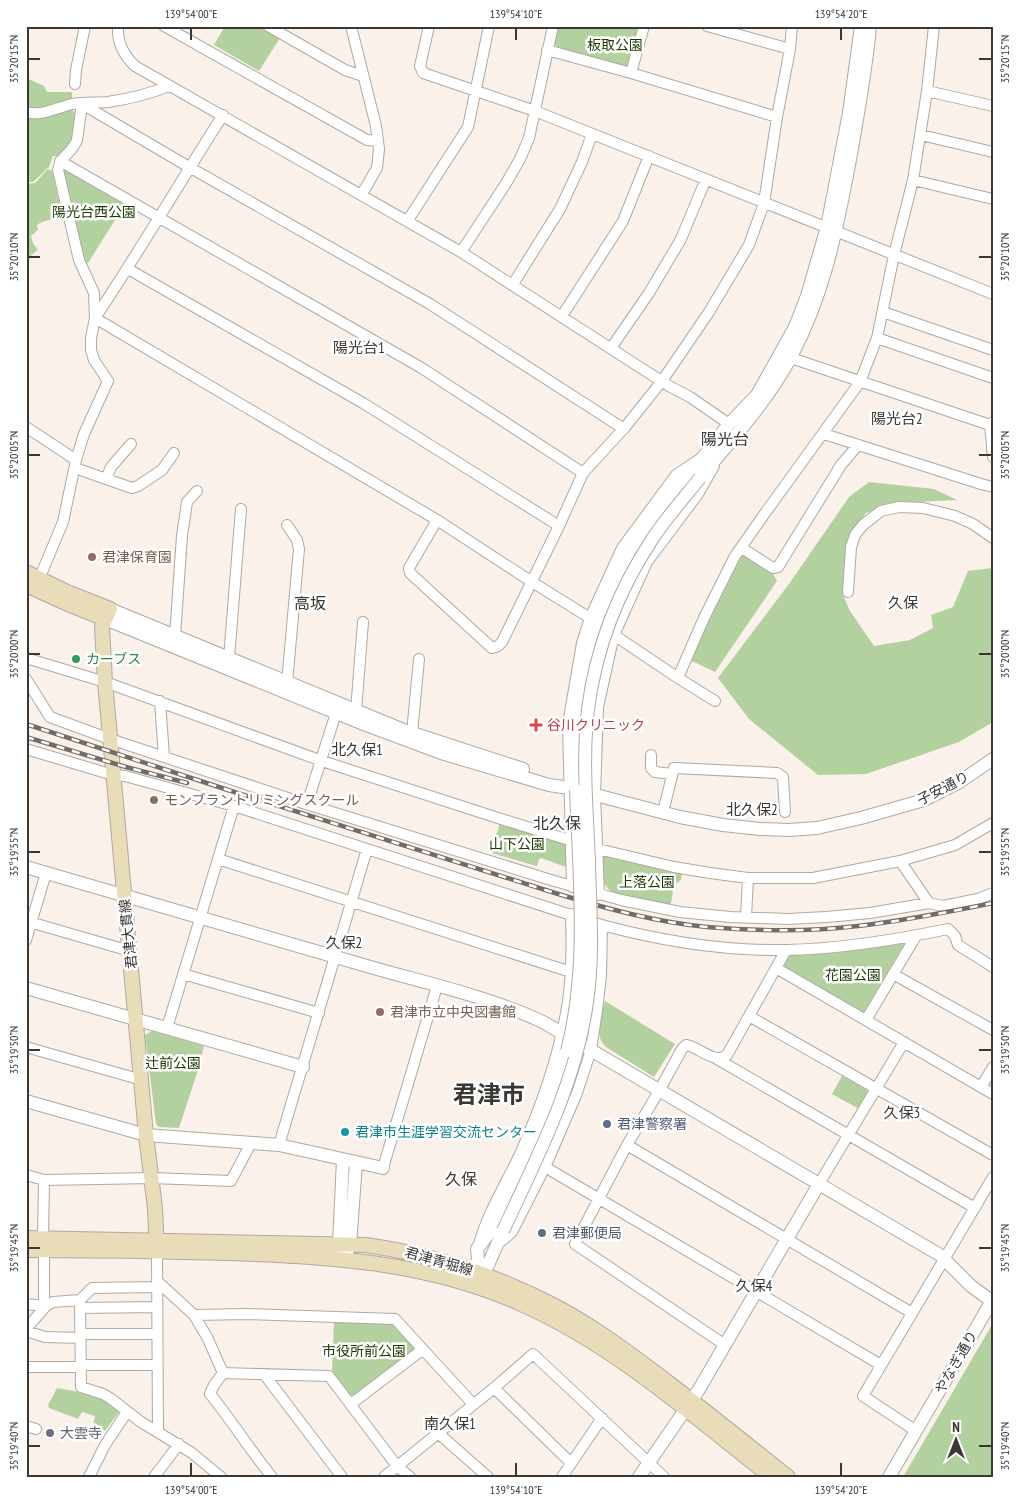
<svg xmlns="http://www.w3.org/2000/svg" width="1019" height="1503" font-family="'PT Sans Narrow','Noto Sans JP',sans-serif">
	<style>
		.green { fill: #b3d19f }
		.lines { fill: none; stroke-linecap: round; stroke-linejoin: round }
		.minor-casing { stroke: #b0a9a2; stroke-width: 12 }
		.tertiary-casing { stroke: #b0a9a2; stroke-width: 14 }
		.secondary-casing { stroke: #b0a9a2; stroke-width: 16 }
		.minor { stroke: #fff; stroke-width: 10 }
		.tertiary { stroke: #fff; stroke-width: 12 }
		.secondary { stroke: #e9dcb8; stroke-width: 14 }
		.rail-casing { stroke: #716c68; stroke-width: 4.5 }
		.rail { stroke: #fff; stroke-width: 2.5; stroke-dasharray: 8; stroke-linecap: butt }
		.tertiary-bridge-casing { stroke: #b0a9a2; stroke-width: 14; stroke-linecap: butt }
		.tertiary-bridge { stroke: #fff; stroke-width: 12 }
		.ticks { fill: none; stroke: #3a3734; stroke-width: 2 }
		.education-dot { fill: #8d6e63; stroke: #fff; stroke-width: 2 }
		.leisure-dot { fill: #2e9e5b; stroke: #fff; stroke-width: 2 }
		.health-dot { fill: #e0444e; stroke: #fff; stroke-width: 2 }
		.service-dot { fill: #5c6f8a; stroke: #fff; stroke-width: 2 }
		.culture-dot { fill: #0f9aa8; stroke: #fff; stroke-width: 2 }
		.worship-dot { fill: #6b7280; stroke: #fff; stroke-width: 2 }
		.labels { text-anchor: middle; stroke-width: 5; stroke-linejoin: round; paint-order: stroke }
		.park-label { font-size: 14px; fill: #1b3a00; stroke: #fff }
		.education-label { font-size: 14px; fill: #785e54; stroke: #fff; text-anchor: start }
		.leisure-label { font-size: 14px; fill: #27864d; stroke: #fff; text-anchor: start }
		.health-label { font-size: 14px; fill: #be3a42; stroke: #fff; text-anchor: start }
		.street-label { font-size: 14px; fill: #3a3734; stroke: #fff }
		.service-label { font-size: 14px; fill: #4e5e75; stroke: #fff; text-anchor: start }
		.culture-label { font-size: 14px; fill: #0d838f; stroke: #fff; text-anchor: start }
		.worship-label { font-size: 14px; fill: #5b616d; stroke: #fff; text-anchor: start }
		.neighbourhood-label { font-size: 15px; fill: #3a3734; stroke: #fff }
		.quarter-label { font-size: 16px; fill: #3a3734; stroke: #fff }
		.town-label { font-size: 24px; font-weight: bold; fill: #3a3734; stroke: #fff }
		.neatline { fill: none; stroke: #3a3734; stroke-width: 2 }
		.ticks-label { font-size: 12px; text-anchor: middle; fill: #3a3734 }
	</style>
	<rect width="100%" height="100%" fill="#faf1ea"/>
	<path class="green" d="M225,26H260L280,38L259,71L214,45Z
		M558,26H641L629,64L624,67L557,47L554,43Z
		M26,78L44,86L47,92H72V103L52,109L26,110Z
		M71,108L76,115L73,143L57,156H53L49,167L33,182H26V114Z
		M48,169L51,170L54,175L58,198L62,207V214C54,222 46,218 37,225L38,230L31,236L33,243L38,250C23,259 31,266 26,280V184L35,183Z
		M65,170L125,204L88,263H84L62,172Z
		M869,482L934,489L957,500L897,503L866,513L847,543L843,595L850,611L874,646L910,640L933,628L931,615L953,607L968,571L993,568V722L959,742L866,774L818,775L749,719L718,678L789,584L849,497Z
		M744,553L772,572L777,581L715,672L690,660L732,570Z
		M500,819L567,843L568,860L566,867L541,858L539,859L537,866L533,865L492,853L494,838L498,831Z
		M603,852L682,872L681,880L674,885L671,903L668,905L611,892L603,882C605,872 598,863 603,852Z
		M904,940L905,943L864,1012H861L785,968L784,964L788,952Z
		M605,1001L675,1044L654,1077L606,1047C593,1034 601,1018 605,1001Z
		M152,1031L204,1046L197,1073L179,1128L159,1127L156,1124L145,1035Z
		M842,1076L866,1088L868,1094L859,1109L832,1094Z
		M334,1320L390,1322L414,1346V1351L354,1395H350L332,1371Z
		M993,1323V1477H903Z
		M57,1388L79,1392L108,1401L119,1412L105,1431L93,1426L95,1416L82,1412L78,1419L49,1408L48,1405Z"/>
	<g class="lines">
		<g class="minor-casing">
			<path id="minor" d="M118,26C117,43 123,55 135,66L461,252L669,386L690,397L729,424
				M164,26L367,140L378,141
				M268,26L345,70L363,76
				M351,26L376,126L379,149L377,168L362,194
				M429,26L420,66L423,73L535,111L993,294
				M707,26L790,49
				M547,50L631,73L777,117
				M631,73L644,26
				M75,84L76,70L85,26
				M927,91L993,106
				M26,112C40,117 59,107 72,104C84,102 96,103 108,102C129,99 149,94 169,86
				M921,135L993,152
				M60,161L420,367L583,473
				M913,180L993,199
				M408,220L468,127L489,26
				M461,252L505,185L520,159L529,138L553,26
				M128,269L363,403L559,526
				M513,284L560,209L582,162L592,134
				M883,312L993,350
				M562,316L623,221L649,156
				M95,318L437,520L532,582L590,618
				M95,318C139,252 180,182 223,115
				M877,338L993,378
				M611,348L649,293L681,239L706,179
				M791,358L990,425
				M993,422L990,425L993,457
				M26,427L76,460
				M824,434L981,484L993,487
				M75,468L132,488L138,486L162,470L174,453
				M106,479L111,467L131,444
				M437,520L409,568L410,573L492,648L498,646L502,642L559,526L583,473L626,426L662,381L709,312L749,245L764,203L777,117L790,49L792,26
				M287,525L297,540L299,549L287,683
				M742,548L773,568L778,567L841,465L858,445
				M37,584L63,522L76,460L84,434L108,381L94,360L91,350V338L95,318L94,293L79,260L58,170C61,154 72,154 77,140L82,104L189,167L430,304L624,429
				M848,592L851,547L855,535L863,525L881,511L899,507L923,508L955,516L973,524L993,538
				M614,635L675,676L680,673L704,618L735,556L763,516L860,382L877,338L894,255L913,180L927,91L934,26
				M175,636L182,536L187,502L197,491
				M26,658L105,682L322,761L498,818L598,849L674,867L710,873L748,878H813L900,861L955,845L993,823
				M229,658L241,509
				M675,676L715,701
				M26,679L50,717L110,739L303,803L551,880L621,900L680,912L730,917L788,919L826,917L870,913L929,903L943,906L978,899L993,893
				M160,701L164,757
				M356,711L363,622
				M412,733L419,659
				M26,749L113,775L125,776L234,806L602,925C661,941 724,951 786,950C840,949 895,940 948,929L955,936L958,945L993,967
				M651,755V768L655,772L672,774
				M307,804L336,713
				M663,812L674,768L777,773L783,777L785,812
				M218,859L571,972
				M900,861L929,903
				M572,887L568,724L582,643L590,618L622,548L676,475L700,459
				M599,895L595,795L598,707L614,635L647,562L698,494L714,466
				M746,917L748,878
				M26,921L130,951
				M26,940L46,873
				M776,968L993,1094
				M183,974L319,1013
				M893,974L993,1030
				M749,1016L993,1155
				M866,1020L916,936
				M167,1028L234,806
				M26,1047L142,1080
				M717,1059L975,1208
				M981,1087L993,1067
				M279,1145L367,849
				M627,1145L912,1313
				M545,1167L881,1365
				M383,1168L437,986
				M26,1175L44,1180L152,1178L231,1181L251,1143
				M819,1184L904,1042
				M43,1238L44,1180
				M499,1243L512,1232L545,1167L577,1093L591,1050L597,1010L601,976L602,925
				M479,1244C488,1212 506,1184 520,1154C542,1105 560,1054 568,1001C572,972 572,943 571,914
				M157,1251L158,1431
				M157,1281L194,1315L208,1339L223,1373
				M80,1300L81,1387L103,1394L110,1398L141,1422L192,1453L221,1477
				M26,1304L46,1306L53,1302L80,1300L92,1288L157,1287
				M44,1306V1250
				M80,1308L157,1307
				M194,1315L246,1314L395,1319L473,1404
				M26,1329L46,1306
				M26,1331L45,1337L81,1338
				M81,1334H157
				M725,1345L575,1244L627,1145L659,1091L682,1049L686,1045C700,1047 714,1065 727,1055L786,950
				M81,1365H157
				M26,1367H81
				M223,1373L329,1376L397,1466L410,1477
				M223,1373L214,1385L210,1394C232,1421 250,1450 272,1477
				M264,1374L342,1477
				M494,1388L571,1463
				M351,1404L422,1350
				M26,1426L36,1429
				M916,1431L863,1396L993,1177
				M438,1433L488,1477
				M89,1477L105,1445L127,1412
				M154,1477L179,1444
				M384,1477L494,1388L533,1354L664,1477
				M562,1477L602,1418"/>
		</g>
		<g class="tertiary-casing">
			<path id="tertiary" d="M700,478C732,439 767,402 791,357C824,295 836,233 849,165C857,119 866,73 870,26
				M110,609L406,731L523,769
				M105,619L366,725L441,753L549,785L569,788L680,817L723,825L760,829L789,830L817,828L861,818L924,800L958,783L993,759
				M576,790V730L585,665L594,634L617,577L645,531L729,424L757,395L795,327L807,296L827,227L849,113L861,26
				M26,867C137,900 249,931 360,964C421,982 485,995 543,1022L940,1255L971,1286L993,1302
				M26,988L303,1067
				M26,1101L146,1135L279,1145L383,1168
				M342,1253L339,1244L343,1160
				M346,1254L350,1245L356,1163
				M472,1280L478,1259L477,1249L493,1228L533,1141L551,1100L567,1051
				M476,1281L484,1274L503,1231
				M639,1477L698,1391L819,1184
				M889,1477L993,1299"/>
		</g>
		<g class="secondary-casing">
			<path id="secondary" d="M26,572L67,592L110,609L102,627L105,682L146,1135L155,1208L157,1250
				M26,585L61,601L105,619
				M26,1238L366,1245C428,1254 483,1271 539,1298C586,1320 628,1352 669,1383C709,1414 748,1445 788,1477
				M26,1250C94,1250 161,1251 229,1253C328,1256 427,1262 519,1303C613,1344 691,1414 771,1477"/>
		</g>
		<use href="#minor" class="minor"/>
		<use href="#tertiary" class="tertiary"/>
		<use href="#secondary" class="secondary"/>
		<g class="rail-casing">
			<path id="rail" d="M26,724L228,790L555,893C604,908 655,922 707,927C757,931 808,932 858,926C903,921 948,912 993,903
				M26,737L126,767L187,783"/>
		</g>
		<use href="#rail" class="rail"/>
		<g class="tertiary-bridge-casing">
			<path id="tertiary-bridge" d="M567,1051C589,966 579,876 576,790
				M503,1231C537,1157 576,1084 587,1002C594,956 590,908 589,862C587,811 582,759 588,709C596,648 619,589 653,538C667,517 684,498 700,478"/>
		</g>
		<use href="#tertiary-bridge" class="tertiary-bridge"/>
	</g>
	<path class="ticks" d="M191,28V40M516,28V40M841,28V40M28,59H40M979,59H992M28,257H40M979,257H992M28,455H40M979,455H992M28,654H40M979,654H992M28,852H40M979,852H992M28,1050H40M979,1050H992M28,1248H40M979,1248H992M28,1446H40M979,1446H992M191,1463V1476M516,1463V1476M841,1463V1476"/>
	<g class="education-dot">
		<circle cx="92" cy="557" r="5"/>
		<circle cx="154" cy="800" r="5"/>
		<circle cx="380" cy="1012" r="5"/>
	</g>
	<circle class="leisure-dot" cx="76" cy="659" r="5"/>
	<path class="health-dot" d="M533.5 717.5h5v5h5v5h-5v5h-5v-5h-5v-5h5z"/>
	<g class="service-dot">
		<circle cx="607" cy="1124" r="5"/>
		<circle cx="542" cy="1233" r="5"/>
	</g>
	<circle class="culture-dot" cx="345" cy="1132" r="5"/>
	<circle class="worship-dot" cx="50" cy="1433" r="5"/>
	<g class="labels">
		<g class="park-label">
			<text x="615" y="50">板取公園</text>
			<text x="94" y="217">陽光台西公園</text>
			<text x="517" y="849">山下公園</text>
			<text x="647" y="887">上落公園</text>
			<text x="853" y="980">花園公園</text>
			<text x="173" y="1068">辻前公園</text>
			<text x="364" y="1356">市役所前公園</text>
		</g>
		<g class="education-label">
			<text x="102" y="562">君津保育園</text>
			<text x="164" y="805">モンブラントリミングスクール</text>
			<text x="390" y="1017">君津市立中央図書館</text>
		</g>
		<g class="leisure-label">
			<text x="86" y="664">カーブス</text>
		</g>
		<g class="health-label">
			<text x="547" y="730">谷川クリニック</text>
		</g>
		<g class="street-label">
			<text transform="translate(943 788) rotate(-27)" y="5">子安通り</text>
			<text transform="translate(128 934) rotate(-96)" y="5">君津大貫線</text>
			<text transform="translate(439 1261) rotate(16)" y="5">君津青堀線</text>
			<text transform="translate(956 1362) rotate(-60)" y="5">やなぎ通り</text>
		</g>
		<g class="service-label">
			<text x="617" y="1129">君津警察署</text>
			<text x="552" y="1238">君津郵便局</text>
		</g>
		<g class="culture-label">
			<text x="355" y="1137">君津市生涯学習交流センター</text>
		</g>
		<g class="worship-label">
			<text x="60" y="1438">大雲寺</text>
		</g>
		<g class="neighbourhood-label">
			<text x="359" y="353">陽光台1</text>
			<text x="897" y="424">陽光台2</text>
			<text x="903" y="608">久保</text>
			<text x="357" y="755">北久保1</text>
			<text x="752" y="815">北久保2</text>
			<text x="344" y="948">久保2</text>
			<text x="902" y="1118">久保3</text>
			<text x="754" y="1291">久保4</text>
			<text x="450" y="1429">南久保1</text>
		</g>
		<g class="quarter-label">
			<text x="725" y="445">陽光台</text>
			<text x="310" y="609">高坂</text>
			<text x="557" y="829">北久保</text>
			<text x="461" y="1185">久保</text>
		</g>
		<g class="town-label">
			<text x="489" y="1103">君津市</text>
		</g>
	</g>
	<rect width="1019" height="1503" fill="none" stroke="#ffffff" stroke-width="55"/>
	<g transform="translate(956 1440)" stroke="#ffffff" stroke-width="4" paint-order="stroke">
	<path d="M0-4L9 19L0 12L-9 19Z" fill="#3a3734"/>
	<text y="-8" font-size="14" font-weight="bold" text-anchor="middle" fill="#3a3734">N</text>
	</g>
	<rect x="28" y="28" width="964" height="1448" class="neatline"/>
	<g class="ticks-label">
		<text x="191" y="18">139°54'00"E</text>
		<text x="516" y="18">139°54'10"E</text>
		<text x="841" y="18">139°54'20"E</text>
		<text transform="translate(14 59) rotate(-90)" y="4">35°20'15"N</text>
		<text transform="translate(1005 59) rotate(-90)" y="4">35°20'15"N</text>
		<text transform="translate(14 257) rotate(-90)" y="4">35°20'10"N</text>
		<text transform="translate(1005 257) rotate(-90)" y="4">35°20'10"N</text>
		<text transform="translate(14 455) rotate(-90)" y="4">35°20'05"N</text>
		<text transform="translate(1005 455) rotate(-90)" y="4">35°20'05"N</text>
		<text transform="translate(14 654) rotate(-90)" y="4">35°20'00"N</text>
		<text transform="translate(1005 654) rotate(-90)" y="4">35°20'00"N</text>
		<text transform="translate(14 852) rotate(-90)" y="4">35°19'55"N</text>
		<text transform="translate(1005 852) rotate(-90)" y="4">35°19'55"N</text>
		<text transform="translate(14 1050) rotate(-90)" y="4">35°19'50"N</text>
		<text transform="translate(1005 1050) rotate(-90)" y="4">35°19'50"N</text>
		<text transform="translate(14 1248) rotate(-90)" y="4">35°19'45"N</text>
		<text transform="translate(1005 1248) rotate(-90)" y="4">35°19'45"N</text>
		<text transform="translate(14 1446) rotate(-90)" y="4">35°19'40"N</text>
		<text transform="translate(1005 1446) rotate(-90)" y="4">35°19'40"N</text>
		<text x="191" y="1494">139°54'00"E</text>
		<text x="516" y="1494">139°54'10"E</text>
		<text x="841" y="1494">139°54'20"E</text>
	</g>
</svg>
